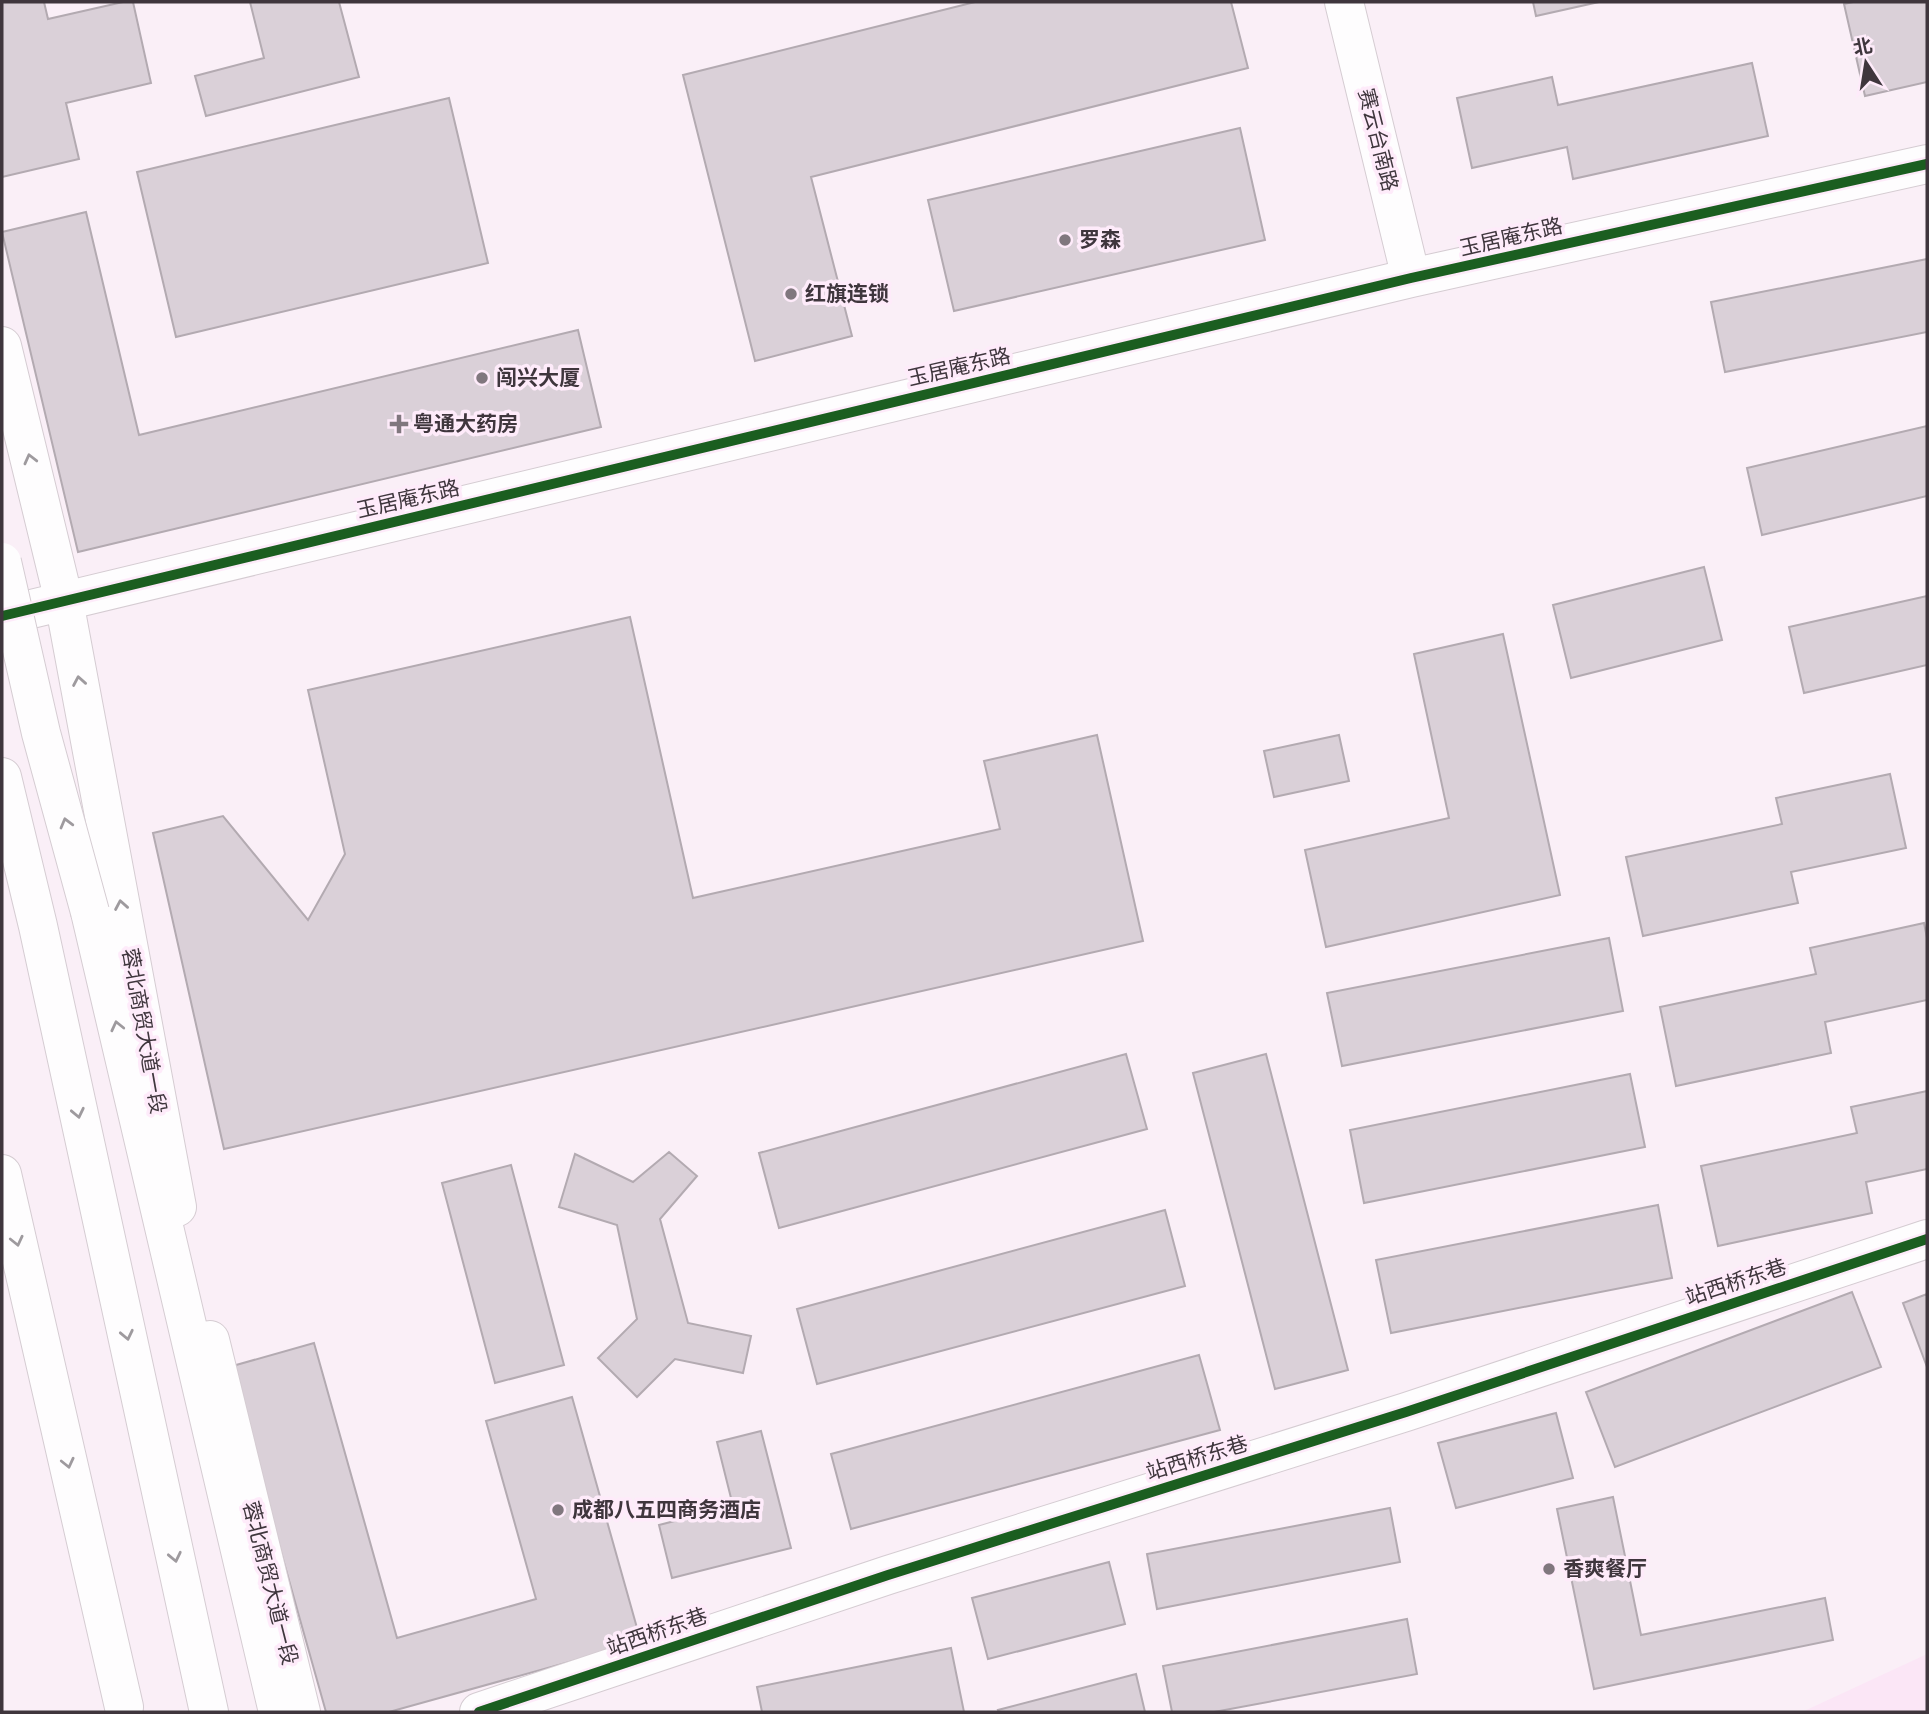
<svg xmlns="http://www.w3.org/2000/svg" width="1929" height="1714" font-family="'Titillium Web','Noto Sans SC',sans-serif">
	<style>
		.built { fill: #fbe6f6 }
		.building { fill: #dad0d8; stroke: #b3aab1; stroke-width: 2 }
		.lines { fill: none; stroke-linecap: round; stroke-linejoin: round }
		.street-casing { stroke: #d5ccd2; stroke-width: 40 }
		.secondary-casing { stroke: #d5ccd2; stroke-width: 40 }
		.highway-casing { stroke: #d5ccd2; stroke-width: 40 }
		.street { stroke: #fefdfe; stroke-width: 38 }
		.secondary { stroke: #fefdfe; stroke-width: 38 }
		.highway { stroke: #fefdfe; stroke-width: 38 }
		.highway-bridge-casing { stroke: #d5ccd2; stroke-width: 40; stroke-linecap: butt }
		.highway-bridge { stroke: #fefdfe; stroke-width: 38 }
		.cycleway-casing { stroke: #feebfa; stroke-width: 15 }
		.cycleway { stroke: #1b5e20; stroke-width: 10 }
		.oneway { stroke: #9e9a9e }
		.poi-dot { fill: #80777e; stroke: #feebfa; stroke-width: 2.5 }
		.labels { text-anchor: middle; stroke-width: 7; stroke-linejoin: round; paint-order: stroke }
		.street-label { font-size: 21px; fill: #3f363d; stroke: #feebfa }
		.poi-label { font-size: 21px; font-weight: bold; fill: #3f363d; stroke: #feebfa; text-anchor: start }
	</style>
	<rect width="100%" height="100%" fill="#faeff7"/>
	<path class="built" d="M1927,1654V1712H1802Z"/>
	<path class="building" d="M2,2H44L48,19L123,2H133L151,83L66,103L79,159L2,177Z
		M250,2H339L359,77L206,116L195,76L264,58Z
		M975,2H1231L1248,68L811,177L852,336L755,361L683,75Z
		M1533,2H1599L1536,16Z
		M1853,2H1927V82L1865,96L1844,4Z
		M1752,63L1768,136L1573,179L1567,147L1472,168L1457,98L1552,77L1558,105Z
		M449,98L488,263L176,337L137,172Z
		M1240,128L1265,240L954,311L928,200Z
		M86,212L139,435L578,330L601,427L78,552L2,232Z
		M1927,259V332L1725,372L1711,302Z
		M1927,426V496L1762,535L1747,468Z
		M1704,567L1722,640L1571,678L1553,605Z
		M1927,596V665L1804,693L1789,627Z
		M630,617L693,898L1000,829L984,761L1097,735L1143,941L224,1149L153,833L223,816L308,920L345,854L308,690Z
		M1503,634L1560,895L1326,947L1305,850L1449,818L1414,654Z
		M1339,735L1349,781L1274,797L1264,751Z
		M1890,774L1906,848L1791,872L1798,903L1643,936L1626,857L1782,824L1776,798Z
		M1924,923L1927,938V1000L1825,1022L1831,1053L1676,1086L1660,1007L1816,974L1810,948Z
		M1609,938L1623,1011L1342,1066L1327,993Z
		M1126,1054L1147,1129L779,1228L759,1153Z
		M1266,1054L1348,1370L1275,1389L1193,1073Z
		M1630,1074L1645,1147L1364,1203L1350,1130Z
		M1927,1091V1169L1866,1182L1872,1213L1718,1246L1701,1166L1857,1133L1851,1107Z
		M669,1152L697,1176L660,1219L688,1323L751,1336L743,1373L675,1359L637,1397L598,1358L637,1319L617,1225L559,1207L575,1154L633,1182Z
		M511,1165L564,1365L495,1383L442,1183Z
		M1658,1205L1672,1278L1391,1333L1376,1260Z
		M1165,1210L1185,1286L817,1384L797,1309Z
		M1852,1292L1881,1367L1615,1467L1586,1392Z
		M1927,1294V1367L1903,1303Z
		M314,1343L397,1638L536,1599L486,1421L572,1397L641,1642L389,1712H326L229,1367Z
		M1199,1355L1220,1430L851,1529L831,1454Z
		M1556,1413L1573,1478L1456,1508L1438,1443Z
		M761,1431L791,1548L672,1578L659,1525L733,1506L717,1442Z
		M1613,1497L1641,1635L1825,1598L1833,1640L1594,1689L1557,1509Z
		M1390,1508L1400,1562L1157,1609L1147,1554Z
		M1109,1562L1125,1624L988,1659L972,1598Z
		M1407,1619L1417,1674L1214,1712H1172L1163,1666Z
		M951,1648L964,1712H762L757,1687Z
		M1136,1674L1145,1712H999L998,1710Z"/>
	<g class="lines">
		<g class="street-casing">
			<path id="street" d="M1344,2L1411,278
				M2,616L1411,278L1927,164
				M479,1712L888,1575L1406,1412L1927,1239"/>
		</g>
		<g class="secondary-casing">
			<path id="secondary" d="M2,346L64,601L177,1207
				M2,1174L124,1707
				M210,1340L301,1712"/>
		</g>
		<g class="highway-casing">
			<path id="highway" d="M2,777L38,926L209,1712
				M90,912L278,1712"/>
		</g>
		<use href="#street" class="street"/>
		<use href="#secondary" class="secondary"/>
		<use href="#highway" class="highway"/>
		<g class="highway-bridge-casing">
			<path id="highway-bridge" d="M2,562L41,733L90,912"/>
		</g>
		<use href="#highway-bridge" class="highway-bridge"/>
		<g class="cycleway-casing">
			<path id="cycleway" d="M2,616L1411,278L1927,164
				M479,1712L888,1575L1406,1412L1927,1239"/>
		</g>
		<use href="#cycleway" class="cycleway"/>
	</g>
	<defs><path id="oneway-chevron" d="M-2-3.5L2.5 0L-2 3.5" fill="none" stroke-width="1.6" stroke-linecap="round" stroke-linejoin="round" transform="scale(1.75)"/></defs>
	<g class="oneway">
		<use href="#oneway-chevron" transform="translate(30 459) rotate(-104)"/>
		<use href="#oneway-chevron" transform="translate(79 681) rotate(-100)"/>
		<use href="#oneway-chevron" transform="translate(66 823) rotate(-105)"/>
		<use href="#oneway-chevron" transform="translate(121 905) rotate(-100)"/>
		<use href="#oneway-chevron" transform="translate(117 1026) rotate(-103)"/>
		<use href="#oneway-chevron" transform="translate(78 1113) rotate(78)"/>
		<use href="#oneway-chevron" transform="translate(17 1241) rotate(77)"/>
		<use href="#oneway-chevron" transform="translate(127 1335) rotate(78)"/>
		<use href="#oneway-chevron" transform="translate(68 1463) rotate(77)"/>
		<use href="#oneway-chevron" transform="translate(175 1557) rotate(78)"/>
	</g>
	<g class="poi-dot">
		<circle cx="1065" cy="240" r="7"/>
		<circle cx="791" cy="294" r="7"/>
		<circle cx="482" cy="378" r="7"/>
		<path d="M395.5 413.5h7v7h7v7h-7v7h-7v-7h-7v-7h7z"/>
		<circle cx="558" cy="1510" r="7"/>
		<circle cx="1549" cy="1569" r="7"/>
	</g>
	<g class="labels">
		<g class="street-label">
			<text transform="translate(1378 140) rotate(76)" y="7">赛云台南路</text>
			<text transform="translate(1511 237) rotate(-13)" y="7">玉居庵东路</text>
			<text transform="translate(959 367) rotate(-13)" y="7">玉居庵东路</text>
			<text transform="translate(408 499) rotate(-13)" y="7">玉居庵东路</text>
			<text transform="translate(144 1031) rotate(80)" y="7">蓉北商贸大道一段</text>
			<text transform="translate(1736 1282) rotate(-18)" y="7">站西桥东巷</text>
			<text transform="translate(1197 1458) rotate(-17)" y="7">站西桥东巷</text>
			<text transform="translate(270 1583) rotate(76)" y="7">蓉北商贸大道一段</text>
			<text transform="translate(657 1632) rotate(-19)" y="7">站西桥东巷</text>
		</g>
		<g class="poi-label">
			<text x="1079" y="247">罗森</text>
			<text x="805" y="301">红旗连锁</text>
			<text x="496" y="385">闯兴大厦</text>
			<text x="413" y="431">粤通大药房</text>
			<text x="572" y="1517">成都八五四商务酒店</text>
			<text x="1563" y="1576">香爽餐厅</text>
		</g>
	</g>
	<rect width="1929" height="1714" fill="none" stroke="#3f363d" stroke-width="7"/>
	<g transform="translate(1866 63) rotate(348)" stroke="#feebfa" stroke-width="5" paint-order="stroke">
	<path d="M0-5L12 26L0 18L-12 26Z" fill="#3f363d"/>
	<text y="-10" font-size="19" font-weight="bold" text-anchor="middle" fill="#3f363d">北</text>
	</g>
</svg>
